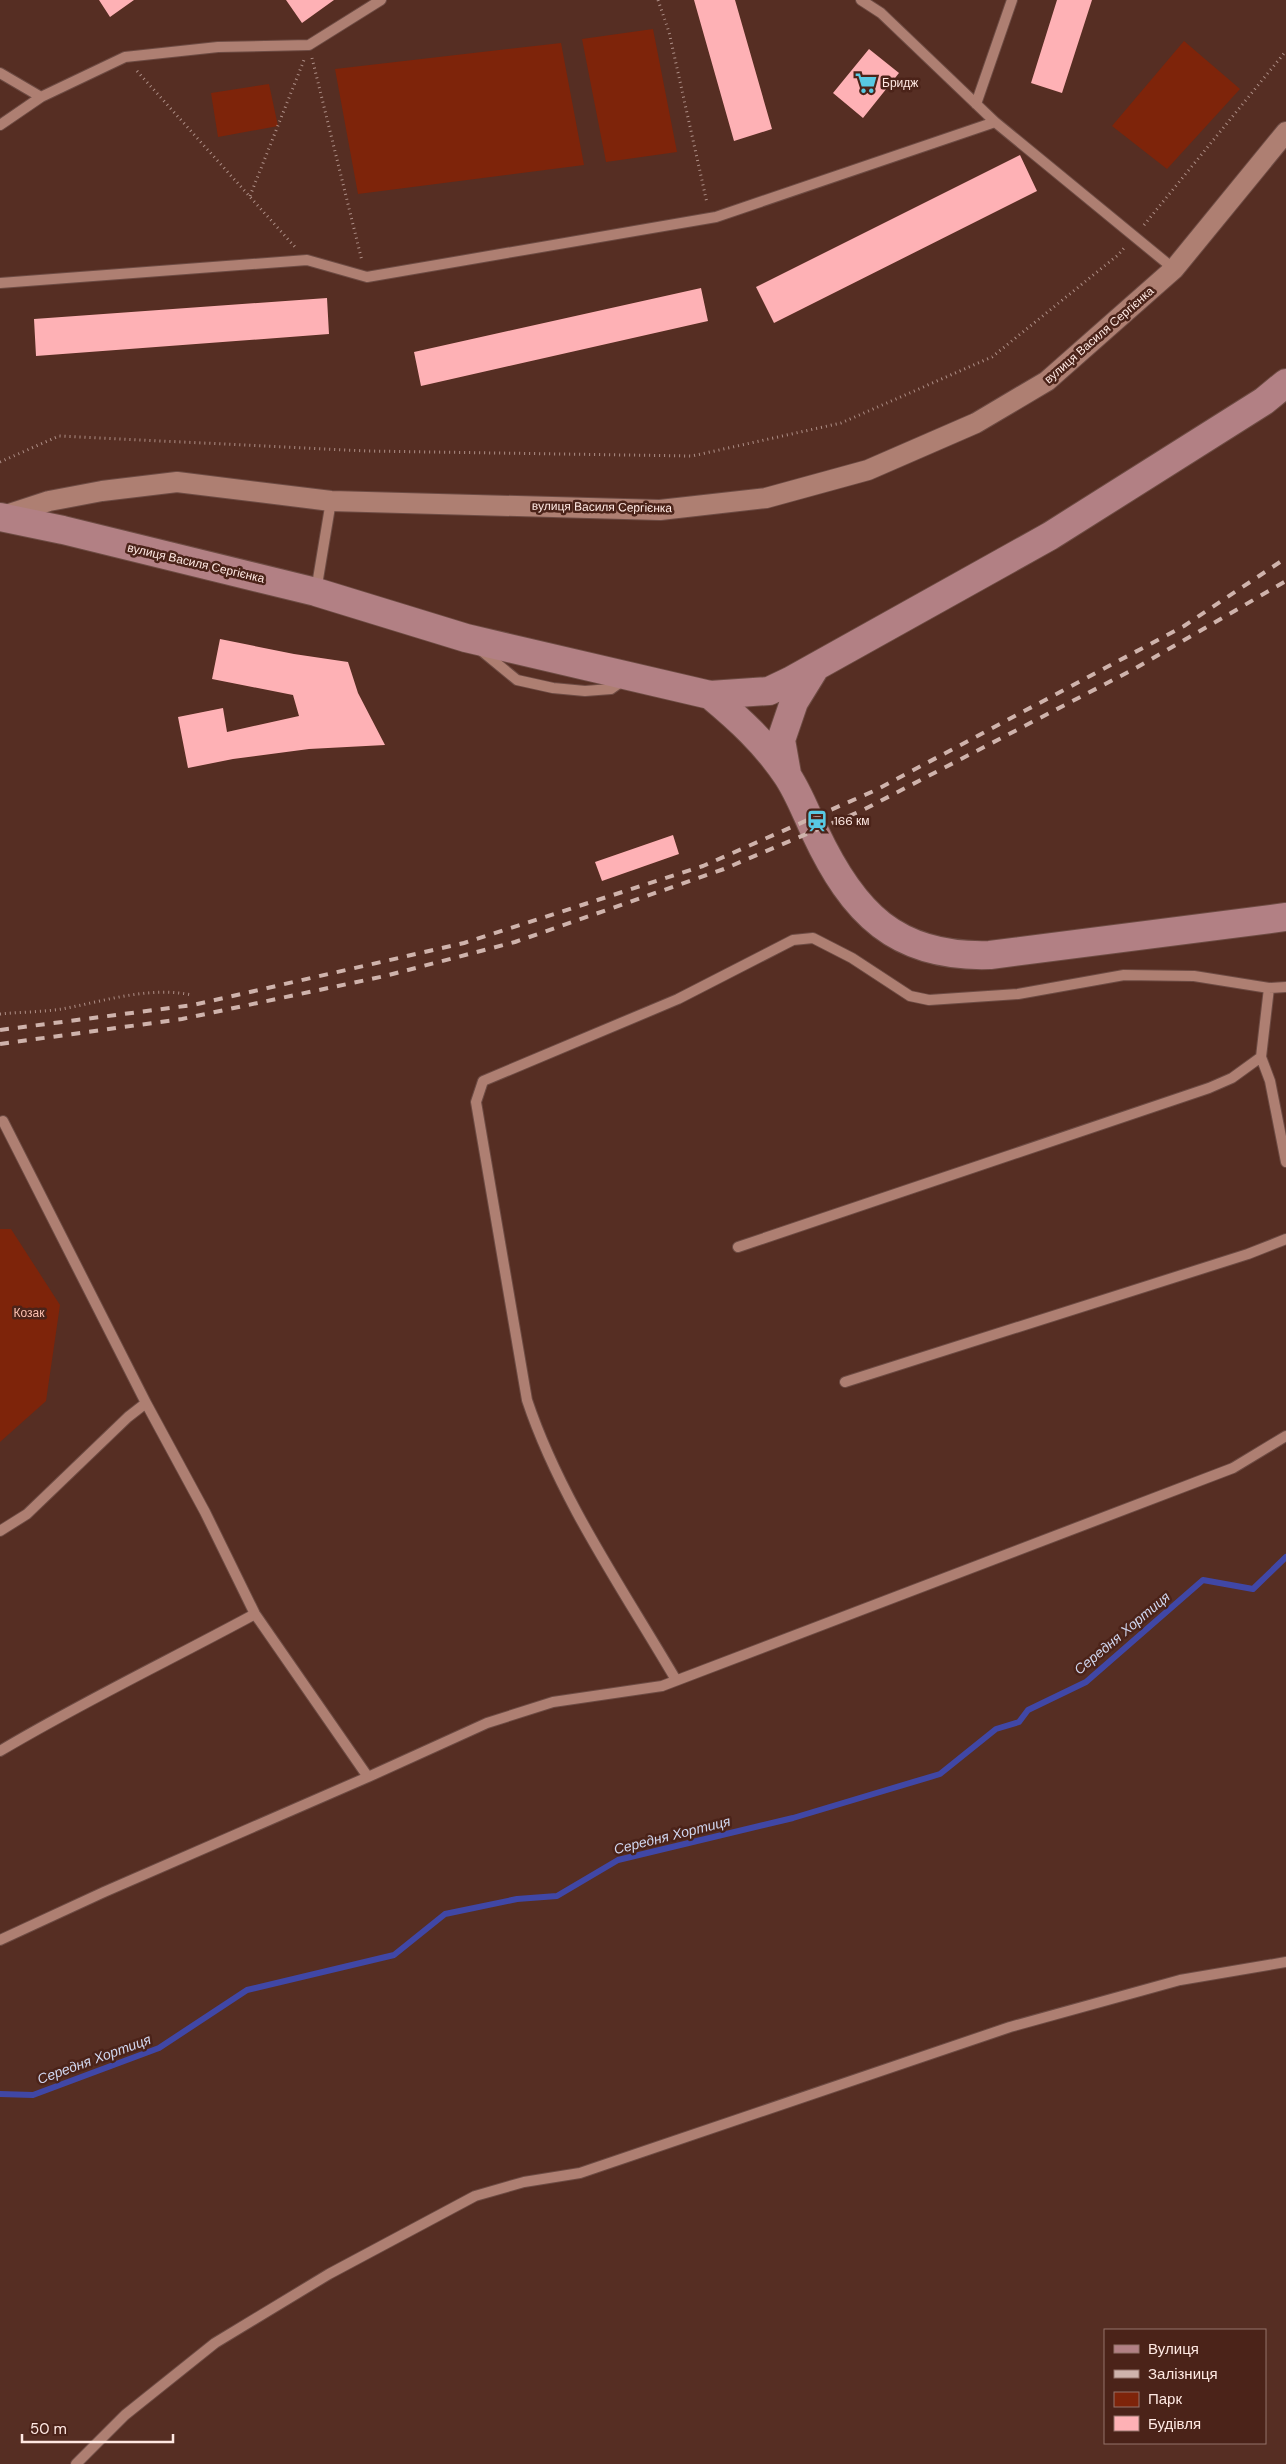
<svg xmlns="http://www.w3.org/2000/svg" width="1286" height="2464" font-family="'DM Sans',sans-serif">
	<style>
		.green { fill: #7e240a }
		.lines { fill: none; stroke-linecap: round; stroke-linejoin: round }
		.stream { stroke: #4047a6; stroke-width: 6 }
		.building { fill: #feb1b5 }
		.lane-casing { stroke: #6d4b43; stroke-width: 12 }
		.street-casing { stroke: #6d4b43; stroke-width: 22 }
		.secondary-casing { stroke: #6d4b43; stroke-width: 30 }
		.path { stroke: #ae8f87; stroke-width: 3; stroke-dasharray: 1 4; stroke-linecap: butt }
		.lane { stroke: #ae7f72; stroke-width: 10 }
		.street { stroke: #ae7f72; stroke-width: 20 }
		.secondary { stroke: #b28084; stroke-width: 28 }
		.rail { stroke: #cfb3ac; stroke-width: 4; stroke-dasharray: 9 9; stroke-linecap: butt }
		.labels { text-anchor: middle; stroke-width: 5; stroke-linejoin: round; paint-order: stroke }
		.poi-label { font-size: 12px; fill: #ffe9e3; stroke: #4b2319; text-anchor: start }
		.street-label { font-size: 12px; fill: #ffe9e3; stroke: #4b2319 }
		.park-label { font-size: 12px; fill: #fbc0b0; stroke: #4b2319 }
		.water-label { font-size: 14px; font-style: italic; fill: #d0d6ef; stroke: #4b2319 }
	</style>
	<rect width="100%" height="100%" fill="#562e23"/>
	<path class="green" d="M653,29L677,152L606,162L582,39Z
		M1184,41L1240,89L1167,169L1112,126Z
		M561,43L584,165L358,194L335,69Z
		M269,84L278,126L218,137L211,93Z
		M0,1229H11L60,1305L46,1401L0,1442Z"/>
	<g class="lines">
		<path class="stream" d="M0,2094L33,2095L159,2048L247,1990L394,1955L445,1914L517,1899L557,1896L618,1860L793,1818L940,1774L996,1729L1019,1722L1028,1710L1086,1682L1203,1580L1253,1589L1286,1557"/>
	</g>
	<path class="building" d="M99,0H134L110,17Z
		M286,0H334L302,23Z
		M694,0H735L772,129L734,141Z
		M1057,0H1092L1062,93L1031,83Z
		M869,49L899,73L863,118L833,93Z
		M1020,155L1037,191L774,323L756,287Z
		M701,288L708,321L421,386L414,352Z
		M327,298L329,334L36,356L34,319Z
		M220,639L294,654L348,662L358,693L385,745L309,749L233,759L188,768L178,717L223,708L227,732L299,716L293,695L212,679Z
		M673,835L679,854L602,881L595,862Z"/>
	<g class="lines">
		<g class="lane-casing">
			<path id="lane" d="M861,0L881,13L995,122L1174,269
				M0,73L41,97
				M976,104L1012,0
				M0,125L41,97L125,57L218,47L309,45L381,0
				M0,283L307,260L367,277L716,217L995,122
				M316,591L331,501
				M478,648L517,680L553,688L585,691L611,689L625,679
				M1269,988L1261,1057L1270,1081L1286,1162
				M3,1121L146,1403
				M738,1247L1209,1088L1232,1078L1261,1057
				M845,1382L1248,1254L1286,1239
				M0,1531L27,1514L128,1417L146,1403L205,1512L255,1614L368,1777L487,1723L553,1702L662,1686L1233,1468L1286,1436
				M676,1680C624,1591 560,1499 527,1400L476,1102L483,1081L678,999L793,940L813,938L852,958L910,996L929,1000L1018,994L1124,975L1194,976L1269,988L1286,987
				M0,1751C84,1701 170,1660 255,1614
				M0,1940L104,1892L368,1777
				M76,2464L125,2415L215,2343L329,2274L475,2196L524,2182L580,2173L1010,2027L1180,1980L1286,1962"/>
		</g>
		<g class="street-casing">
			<path id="street" d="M0,517L49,501L102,491L177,482L331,501L660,510L766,498L868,470L976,423L1047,381L1174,269L1286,132"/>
		</g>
		<g class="secondary-casing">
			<path id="secondary" d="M0,517L63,530L316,592L466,638L710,695L769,691L790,681L1050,536L1264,401L1286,383
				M710,695C740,720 764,742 786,774C798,791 806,813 815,832C853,913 896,958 990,955L1286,917
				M787,774L781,740L794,702L815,668"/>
		</g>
		<path class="path" d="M658,0L669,32L707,203
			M312,58L362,261
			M137,71L295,247
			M250,196L304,60
			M1144,225L1286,51
			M0,462L59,436L367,451L692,456L841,423L992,357L1118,255L1125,247
			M0,1014C20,1012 42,1012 62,1009C105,1001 149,986 192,995"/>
		<use href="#lane" class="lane"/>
		<use href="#street" class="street"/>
		<use href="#secondary" class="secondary"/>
		<path class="rail" d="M0,1030L193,1005L464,943L703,866L876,790L1184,626L1286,558
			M0,1044L182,1019L385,976L515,942L724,869L863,810L1136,668L1286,581"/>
	</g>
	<defs>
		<g id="supermarket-bare" transform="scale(1.725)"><path d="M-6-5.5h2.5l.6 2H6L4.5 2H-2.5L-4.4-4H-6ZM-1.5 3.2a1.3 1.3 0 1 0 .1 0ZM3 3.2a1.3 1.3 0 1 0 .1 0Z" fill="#58c9e3" stroke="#4b2319" stroke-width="2.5" paint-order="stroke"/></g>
		<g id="station-bare" transform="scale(1.725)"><path d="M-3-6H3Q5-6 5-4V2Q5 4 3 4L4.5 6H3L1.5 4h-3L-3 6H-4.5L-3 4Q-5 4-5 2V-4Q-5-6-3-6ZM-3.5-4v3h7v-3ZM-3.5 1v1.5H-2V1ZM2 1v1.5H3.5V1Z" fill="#58c9e3" stroke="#4b2319" stroke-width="2.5" paint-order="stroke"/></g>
	</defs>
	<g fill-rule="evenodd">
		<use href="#supermarket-bare" x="866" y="83"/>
		<use href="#station-bare" x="817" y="821"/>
	</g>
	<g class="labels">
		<g class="poi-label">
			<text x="882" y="87">Бридж</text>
			<text x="834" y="825">166 км</text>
		</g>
		<g class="street-label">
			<text transform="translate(1099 335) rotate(-41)" y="4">вулиця Василя Сергієнка</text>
			<text transform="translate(602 507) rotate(1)" y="4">вулиця Василя Сергієнка</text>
			<text transform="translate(196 563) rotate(13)" y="4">вулиця Василя Сергієнка</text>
		</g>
		<g class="park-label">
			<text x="29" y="1317">Козак</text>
		</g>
		<g class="water-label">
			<text transform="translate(1122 1633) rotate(-40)" y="5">Середня Хортиця</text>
			<text transform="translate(672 1835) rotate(-14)" y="5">Середня Хортиця</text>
			<text transform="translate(94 2059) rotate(-20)" y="5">Середня Хортиця</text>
		</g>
	</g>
	<rect x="1104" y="2329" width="162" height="115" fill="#4b2319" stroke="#93726a"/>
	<rect x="1114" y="2345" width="25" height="8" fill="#b28084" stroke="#93726a"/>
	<text x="1148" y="2354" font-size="15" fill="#ffe9e3">Вулиця</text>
	<rect x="1114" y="2370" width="25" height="8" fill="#cfb3ac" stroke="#93726a"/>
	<text x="1148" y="2379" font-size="15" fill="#ffe9e3">Залізниця</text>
	<rect x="1114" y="2392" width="25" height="15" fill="#7e240a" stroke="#93726a"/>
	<text x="1148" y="2404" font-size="15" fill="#ffe9e3">Парк</text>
	<rect x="1114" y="2416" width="25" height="15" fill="#feb1b5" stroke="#93726a"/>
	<text x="1148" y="2429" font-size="15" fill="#ffe9e3">Будівля</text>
	<path d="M22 2434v8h151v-8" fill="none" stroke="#ffe9e3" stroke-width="2.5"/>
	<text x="30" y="2434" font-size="15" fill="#ffe9e3" stroke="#4b2319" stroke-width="4" paint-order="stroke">50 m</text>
</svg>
